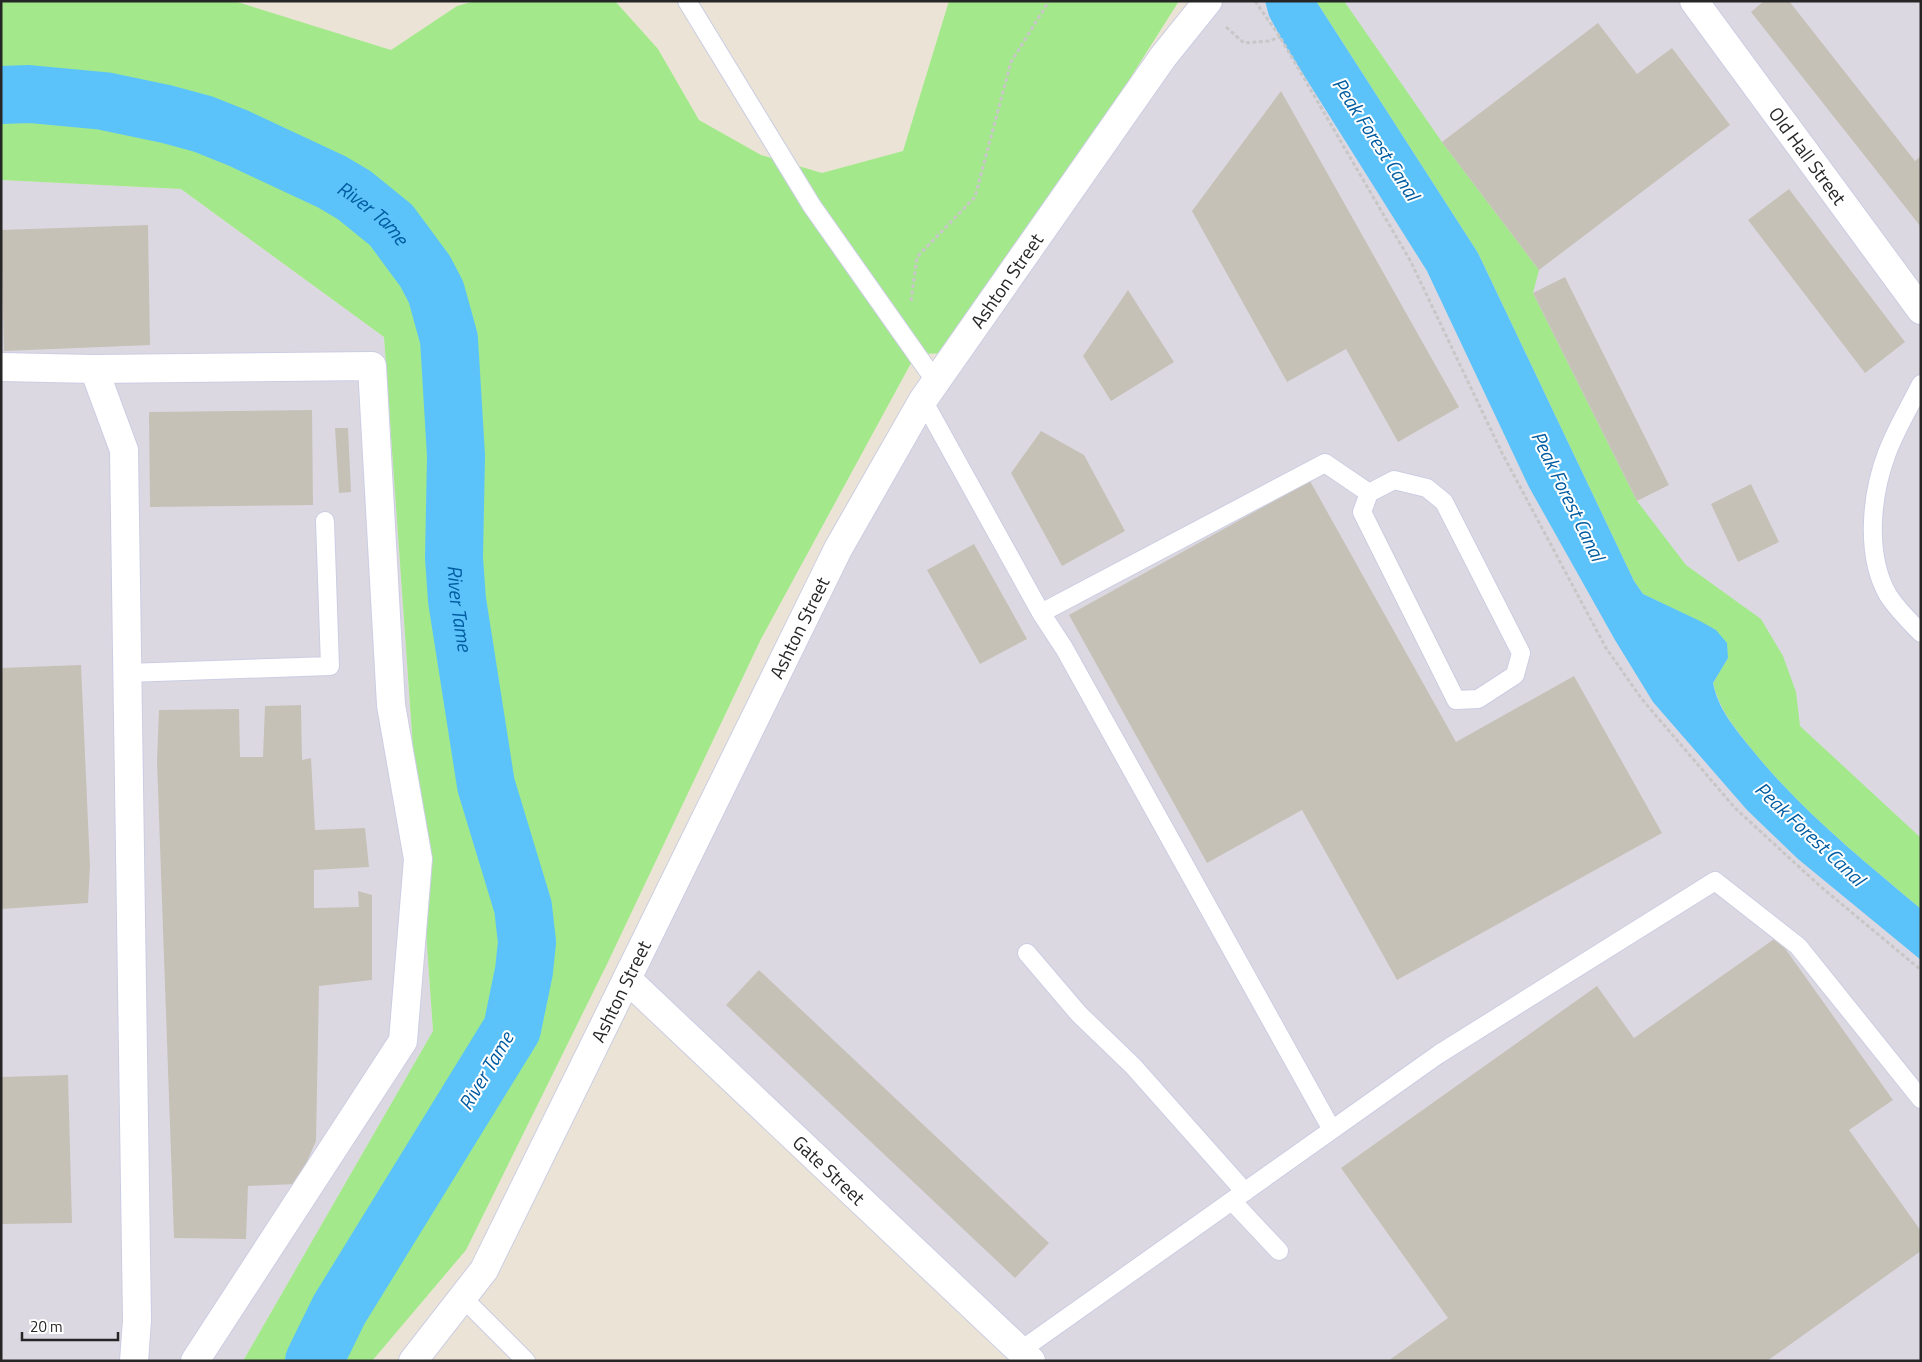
<svg xmlns="http://www.w3.org/2000/svg" width="1922" height="1362" font-family="'Titillium Web',sans-serif">
	<style>
		.industrial { fill: #dcd8e2 }
		.green { fill: #a3e98b }
		.water { fill: #5cc3fa }
		.lines { fill: none; stroke-linecap: round; stroke-linejoin: round }
		.river { stroke: #5cc3fa; stroke-width: 58 }
		.building { fill: #c6c1b6 }
		.service-casing { stroke: #cbcde2; stroke-width: 20 }
		.minor-casing { stroke: #cbcde2; stroke-width: 30 }
		.secondary-casing { stroke: #cbcde2; stroke-width: 30 }
		.path { stroke: #c7c7c7; stroke-width: 3; stroke-dasharray: 4 2.5; stroke-linecap: butt }
		.service { stroke: #fff; stroke-width: 18 }
		.minor { stroke: #fff; stroke-width: 28 }
		.secondary { stroke: #fff; stroke-width: 28 }
		.labels { text-anchor: middle; stroke-width: 4; stroke-linejoin: round; paint-order: stroke }
		.street-label { font-size: 19px; fill: #262626; stroke: #fff }
		.water-label { font-size: 20px; font-style: italic; fill: #005ca1; stroke: #fff }
	</style>
	<rect width="100%" height="100%" fill="#ebe4d6"/>
	<path class="industrial" d="M1208,1H1921V1361H1031L627,979L838,549Z
		M1,180L181,189L384,337L433,1031L243,1361H1Z"/>
	<path class="green" d="M1,1H234L391,50L457,6L475,1H615L658,49L699,120L761,155L822,173L903,151L949,1H1179L956,353L916,354L761,639L608,962L466,1250L372,1361H243L433,1031L384,337L181,189L1,180Z
		M1316,1H1344L1442,142L1539,270L1533,293L1637,501L1686,565L1761,619L1783,656L1796,692L1800,726L1921,838V909C1860,858 1798,808 1749,746C1733,726 1719,708 1713,683L1728,658L1716,630L1643,594L1634,581L1478,253Z"/>
	<path class="water" d="M1265,1H1316L1478,253L1634,581L1643,594L1700,621L1716,630L1727,643L1728,658L1713,683C1718,708 1733,726 1749,746C1798,808 1860,858 1921,909V960L1798,859L1747,810L1653,702L1615,640L1529,487L1427,271L1283,42L1269,16Z"/>
	<g class="lines">
		<path class="river" id="s1" d="M1,95L29,94L104,101L166,114L203,124L238,138L332,182L354,195L391,225L425,271L436,292L449,339L456,456L454,558L457,600L486,785L523,907L527,942L524,971L512,1029L339,1310L314,1361"/>
	</g>
	<path class="building" d="M1764,1H1789L1915,161L1921,156V227L1751,12Z
		M1598,23L1637,74L1672,48L1730,125L1539,270L1442,142Z
		M1281,91L1459,407L1398,442L1346,349L1287,382L1192,211Z
		M1789,189L1905,342L1865,373L1748,220Z
		M148,225L150,345L4,351L1,230Z
		M1565,277L1669,485L1637,501L1533,293Z
		M1128,290L1174,362L1111,401L1083,356Z
		M312,410L313,505L150,507L149,412Z
		M335,428H348L351,492L339,493Z
		M1041,431L1084,455L1125,531L1062,566L1011,473Z
		M1310,481L1456,742L1574,676L1662,833L1397,980L1302,810L1207,863L1069,615Z
		M1751,484L1779,542L1738,562L1711,504Z
		M974,544L1027,639L980,664L927,570Z
		M81,665L90,866L88,903L1,909V668Z
		M301,705L302,760L311,758L315,830L365,828L369,867L314,870V908L359,907L358,891L372,895V980L319,986L316,1141L297,1184L248,1186L246,1239L174,1238L157,761L159,710L239,709L240,757H263L265,706Z
		M1777,937L1893,1100L1849,1130L1921,1231V1251L1767,1361H1388L1448,1318L1341,1168L1597,986L1634,1038Z
		M759,970L1049,1243L1015,1278L726,1005Z
		M68,1075L72,1223L1,1224V1077Z"/>
	<g class="lines">
		<g class="service-casing">
			<path id="service" d="M687,1L812,206L936,382
				M1921,384C1910,406 1896,429 1887,453C1871,495 1865,555 1888,595C1897,609 1909,621 1921,633
				M923,400L1041,613L1064,648L1332,1130
				M1041,613L1325,463L1369,493L1362,512L1456,700L1478,699L1515,675L1521,653L1444,502L1427,488L1394,480L1369,493
				M127,673L330,666L325,521
				M1027,953L1079,1014L1133,1066L1245,1192
				M1232,1201L1279,1251
				M462,1297L526,1361
				M1020,1351L1439,1054L1715,881L1798,946L1921,1099"/>
		</g>
		<g class="minor-casing">
			<g id="minor">
				<path id="s2" d="M1694,1L1921,310"/>
				<path d="M1,367L94,369L124,450L137,1320L134,1361"/>
				<path d="M94,369L372,366L391,705L418,859L403,1041L195,1361"/>
				<path id="s3" d="M627,979L1031,1361"/>
			</g>
		</g>
		<g class="secondary-casing">
			<g id="secondary">
				<path id="s4" d="M413,1361L484,1270L838,549L923,400L1163,57L1208,1"/>
			</g>
		</g>
		<path class="path" d="M1255,1L1280,37L1411,262L1502,453L1606,648L1641,698L1735,808L1821,887L1921,970
			M1226,27L1244,43L1269,41L1280,37
			M911,301L917,257L975,197L1011,62L1049,1"/>
		<use href="#service" class="service"/>
		<use href="#minor" class="minor"/>
		<use href="#secondary" class="secondary"/>
	</g>
	<g class="labels">
		<g class="street-label">
			<text dy="7" stroke="none"><textPath href="#s2" startOffset="192">Old Hall Street</textPath></text>
			<text dy="7" stroke="none"><textPath href="#s4" startOffset="1236">Ashton Street</textPath></text>
			<text dy="7" stroke="none"><textPath href="#s4" startOffset="831">Ashton Street</textPath></text>
			<text dy="7" stroke="none"><textPath href="#s4" startOffset="426">Ashton Street</textPath></text>
			<text dy="7" stroke="none"><textPath href="#s3" startOffset="278">Gate Street</textPath></text>
		</g>
		<g class="water-label">
			<text transform="translate(1376 139) rotate(57)" y="7">Peak Forest Canal</text>
			<text dy="7" stroke="none"><textPath href="#s1" startOffset="398">River Tame</textPath></text>
			<text transform="translate(1568 496) rotate(64)" y="7">Peak Forest Canal</text>
			<text dy="7" stroke="none"><textPath href="#s1" startOffset="819">River Tame</textPath></text>
			<text transform="translate(1810 834) rotate(43)" y="7">Peak Forest Canal</text>
			<text transform="translate(486 1071) rotate(-59)" y="7">River Tame</text>
		</g>
	</g>
	<rect width="1922" height="1362" fill="none" stroke="#262626" stroke-width="5"/>
	<path d="M22 1332v8h96v-8" fill="none" stroke="#262626" stroke-width="2.5"/>
	<text x="30" y="1332" font-size="15" fill="#262626" stroke="#ffffff" stroke-width="4" paint-order="stroke">20 m</text>
</svg>
